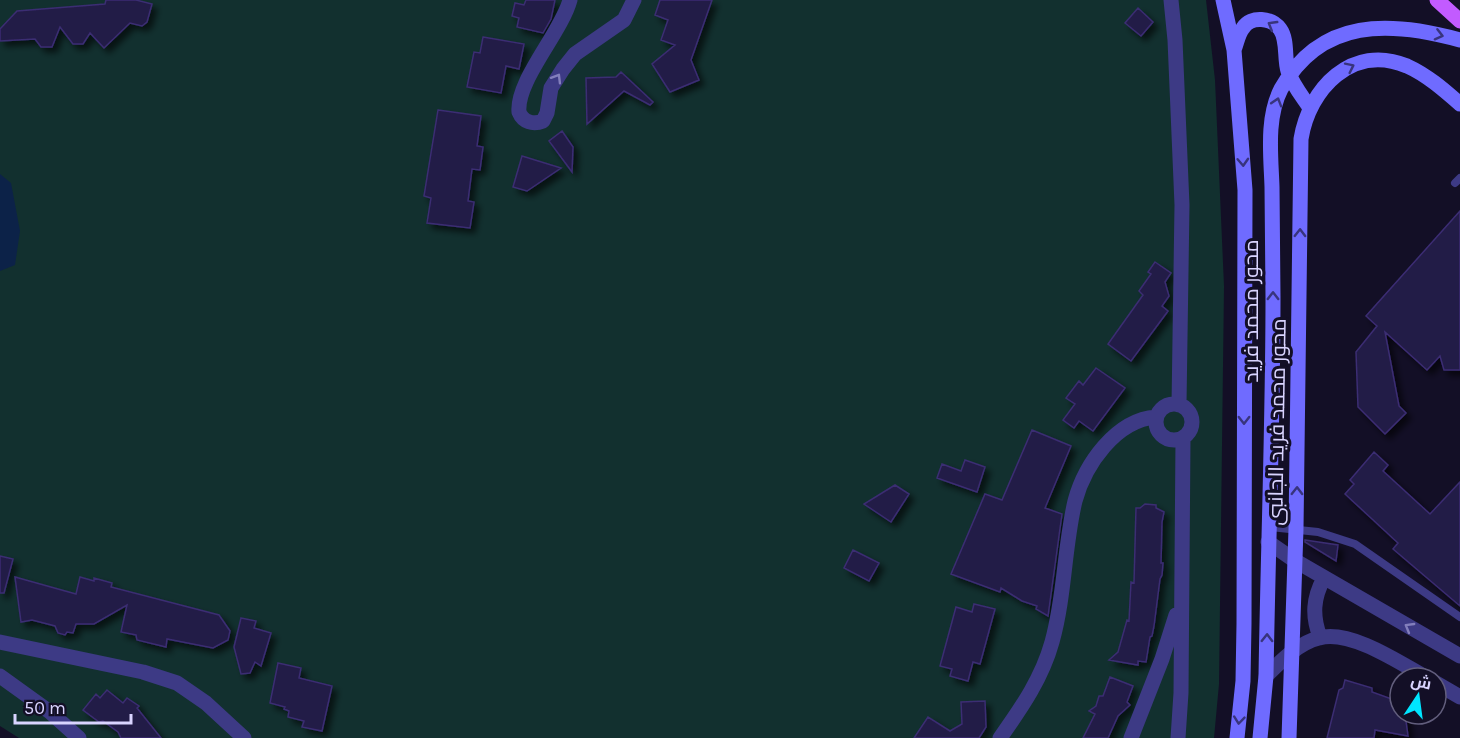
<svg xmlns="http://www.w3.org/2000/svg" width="1460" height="738" font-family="Karla,Cairo,sans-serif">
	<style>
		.green { fill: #12302f }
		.water { fill: #0c2248 }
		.building { fill: #241b47; stroke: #3b2d73; stroke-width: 1.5; filter: url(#shadow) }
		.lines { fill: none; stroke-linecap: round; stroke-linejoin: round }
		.lane { stroke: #3d3a85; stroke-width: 8 }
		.street { stroke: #3d3a85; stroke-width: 15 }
		.secondary { stroke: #6f6bff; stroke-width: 15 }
		.primary { stroke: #c25bff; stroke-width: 15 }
		.oneway { stroke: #38347d }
		.oneway2 { stroke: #837fbc }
		.labels { text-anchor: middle; stroke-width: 6; stroke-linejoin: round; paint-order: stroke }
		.street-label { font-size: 21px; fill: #d9d4ff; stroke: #130f26 }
	</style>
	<defs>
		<filter id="shadow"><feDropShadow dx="5" dy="5" stdDeviation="3" flood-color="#0009"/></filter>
	</defs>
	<rect width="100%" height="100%" fill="#130f26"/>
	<path class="green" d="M0,0H1206L1215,80L1224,286L1219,684L1214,738H19L0,726Z"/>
	<path class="water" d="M0,174L11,183L20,231L15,265L0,271Z"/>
	<path class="building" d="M106,0H136L152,4L147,22L142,26L130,23L104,48L90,33L83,44H73L60,27L52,47H41L35,39L0,41V29L17,11L105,4Z
		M526,0H555L551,19L543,33L517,27L519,18L512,16L515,3L524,5Z
		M660,0H712L691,60L699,80L670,92L652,64L675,45L661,40L668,20L655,15Z
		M1138,8L1153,22L1141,36L1125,23Z
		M483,37L524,44L519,69L506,66L501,93L467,87L474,52L480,53Z
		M621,72L653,102L650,105L624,91L587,124L586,78L616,77Z
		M438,110L481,116L477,146L483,147L480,170L472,169L468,201L474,202L470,228L427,223L431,198L424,196Z
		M562,131L573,147L572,172L549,141Z
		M522,156L561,168L527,191L513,187Z
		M1460,211V370H1444L1440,356L1427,370L1385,332L1399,406L1406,413L1385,434L1358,407L1356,352L1377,326L1366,316Z
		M1155,262L1171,273L1165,282L1169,296L1162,306L1168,311L1131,361L1108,344L1143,295L1139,291L1151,274L1148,272Z
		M1096,368L1125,388L1093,431L1079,421L1074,428L1063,420L1075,404L1066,398L1079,381L1083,385Z
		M1032,430L1071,446L1045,508L1062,514L1048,616L1036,609L1037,606L1022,601L1001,588L1000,592L951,574L985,494L1002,500Z
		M1374,452L1388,465L1383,471L1430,514L1460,482V606L1393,549L1398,543L1345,494L1354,484L1350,480Z
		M965,460L985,467L977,492L937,478L942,464L961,471Z
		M895,485L909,494L891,522L864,504Z
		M1145,504L1156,505V508L1164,512L1162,522L1161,563H1163L1162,575L1160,579L1154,626L1152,636L1150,637L1146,662L1138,661V665L1109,660L1118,652L1127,620L1129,621L1131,582L1134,583L1136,508H1140Z
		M1305,540L1338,545L1336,561L1305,542Z
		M853,550L879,563L869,581L844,568Z
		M0,556L13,559L4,593H0Z
		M15,577L76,594L80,577L94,581V578L112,583L111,587L219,615L230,631L228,640L213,648L167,639L166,647L137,640L136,635L121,632L127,605L94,624H76L73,633L67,632L65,635L58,633L55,626L32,620L21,622Z
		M974,604L995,609L980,664L973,662L968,681L950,676L952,669L940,666L956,607L972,612Z
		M241,618L256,621L254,628L271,633L261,666L255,662L250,673L241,674L234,647Z
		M278,663L301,668L299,678L332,686L322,731L302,727L304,721L288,717L289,711L284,709L285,707L270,703Z
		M1110,677L1133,686L1127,702L1130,705L1118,716L1108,738H1083L1095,714L1089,711L1096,706L1099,696H1103Z
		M1345,680L1372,688V692L1400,702V714H1405L1408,736L1375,730L1374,738H1327L1339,690L1343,688Z
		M107,690L123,703L127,698L139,706L137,708L161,738H121L118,732L103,721L99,722L83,710L96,694L100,698Z
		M985,701L986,727L979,738H914L928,717L950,731L962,724L961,702Z"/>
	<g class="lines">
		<path class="lane" d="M1455,183L1460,178
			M1269,527L1318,532L1355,544L1460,617"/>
		<path class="street" d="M570,0C561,33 516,81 519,112C523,122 533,125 543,121L547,113L551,88L563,69L575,54L624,20L634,0
			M1171,0L1175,40L1182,205L1179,405
			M1156 422a18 18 0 1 1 36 0a18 18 0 1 1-36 0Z
			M1268,542L1294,560L1460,656
			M1320,637C1312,616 1313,598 1324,578
			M0,642L143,672L177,683L206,703L244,738
			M0,676L50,712L79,738
			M1266,676C1280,662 1298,643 1319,638C1350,629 1400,663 1427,678
			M1436,683L1460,697
			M1000,738C1022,707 1042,678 1052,642C1065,596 1064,547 1075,501C1085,464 1116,420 1156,417
			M1131,738L1162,659L1176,615
			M1178,738L1181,693L1183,438"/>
		<path class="secondary" d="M1223,0L1234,50L1245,190L1244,624L1243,681L1237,738
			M1234,50C1237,43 1238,34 1243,28C1251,15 1272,18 1280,29C1288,40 1284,58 1288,71C1292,84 1302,96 1310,108
			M1260,738L1266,676C1268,550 1273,423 1273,296C1273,260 1272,223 1272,187C1271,156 1266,118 1281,89C1321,17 1391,21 1460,40
			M1289,738L1296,529L1301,139C1309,89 1352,43 1407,66C1427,75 1444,90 1460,104"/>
		<path class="primary" d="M1437,0L1460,21"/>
	</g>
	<defs><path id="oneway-chevron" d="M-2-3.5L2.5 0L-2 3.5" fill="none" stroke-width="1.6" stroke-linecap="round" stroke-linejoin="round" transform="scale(1.5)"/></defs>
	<g class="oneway">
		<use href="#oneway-chevron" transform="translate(1272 25) rotate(-149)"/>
		<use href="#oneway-chevron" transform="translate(1439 35) rotate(14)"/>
		<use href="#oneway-chevron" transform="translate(1350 67) rotate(-26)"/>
		<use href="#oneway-chevron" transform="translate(1277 102) rotate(-73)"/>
		<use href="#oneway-chevron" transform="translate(1243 162) rotate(87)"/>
		<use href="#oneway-chevron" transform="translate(1300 233) rotate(-89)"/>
		<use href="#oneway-chevron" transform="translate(1273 296) rotate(-90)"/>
		<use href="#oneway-chevron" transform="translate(1244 420) rotate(90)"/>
		<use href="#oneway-chevron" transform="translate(1297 491) rotate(-89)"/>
		<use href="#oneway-chevron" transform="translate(1267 638) rotate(-89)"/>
		<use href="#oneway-chevron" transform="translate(1239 720) rotate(96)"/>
	</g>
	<g class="oneway2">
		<use href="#oneway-chevron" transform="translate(557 78) rotate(-59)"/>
		<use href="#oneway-chevron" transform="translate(1409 627) rotate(-150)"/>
	</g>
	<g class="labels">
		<g class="street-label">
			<text transform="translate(1251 311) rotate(-90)" y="7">محور محمد فريد</text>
			<text transform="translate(1277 422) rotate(-89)" y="7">محور محمد فريد الجانبى</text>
		</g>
	</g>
	<g transform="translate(1418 696) rotate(13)"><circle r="28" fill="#130f26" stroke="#625e7d" stroke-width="1.5"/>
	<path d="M0-4.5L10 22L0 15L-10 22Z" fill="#00e5ff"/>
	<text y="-9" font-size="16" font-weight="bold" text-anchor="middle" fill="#d9d4ff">ش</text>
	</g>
	<path d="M15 714v9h116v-9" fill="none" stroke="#d9d4ff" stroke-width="3"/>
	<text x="24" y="714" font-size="18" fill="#d9d4ff" stroke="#130f26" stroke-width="4.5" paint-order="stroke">50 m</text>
</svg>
